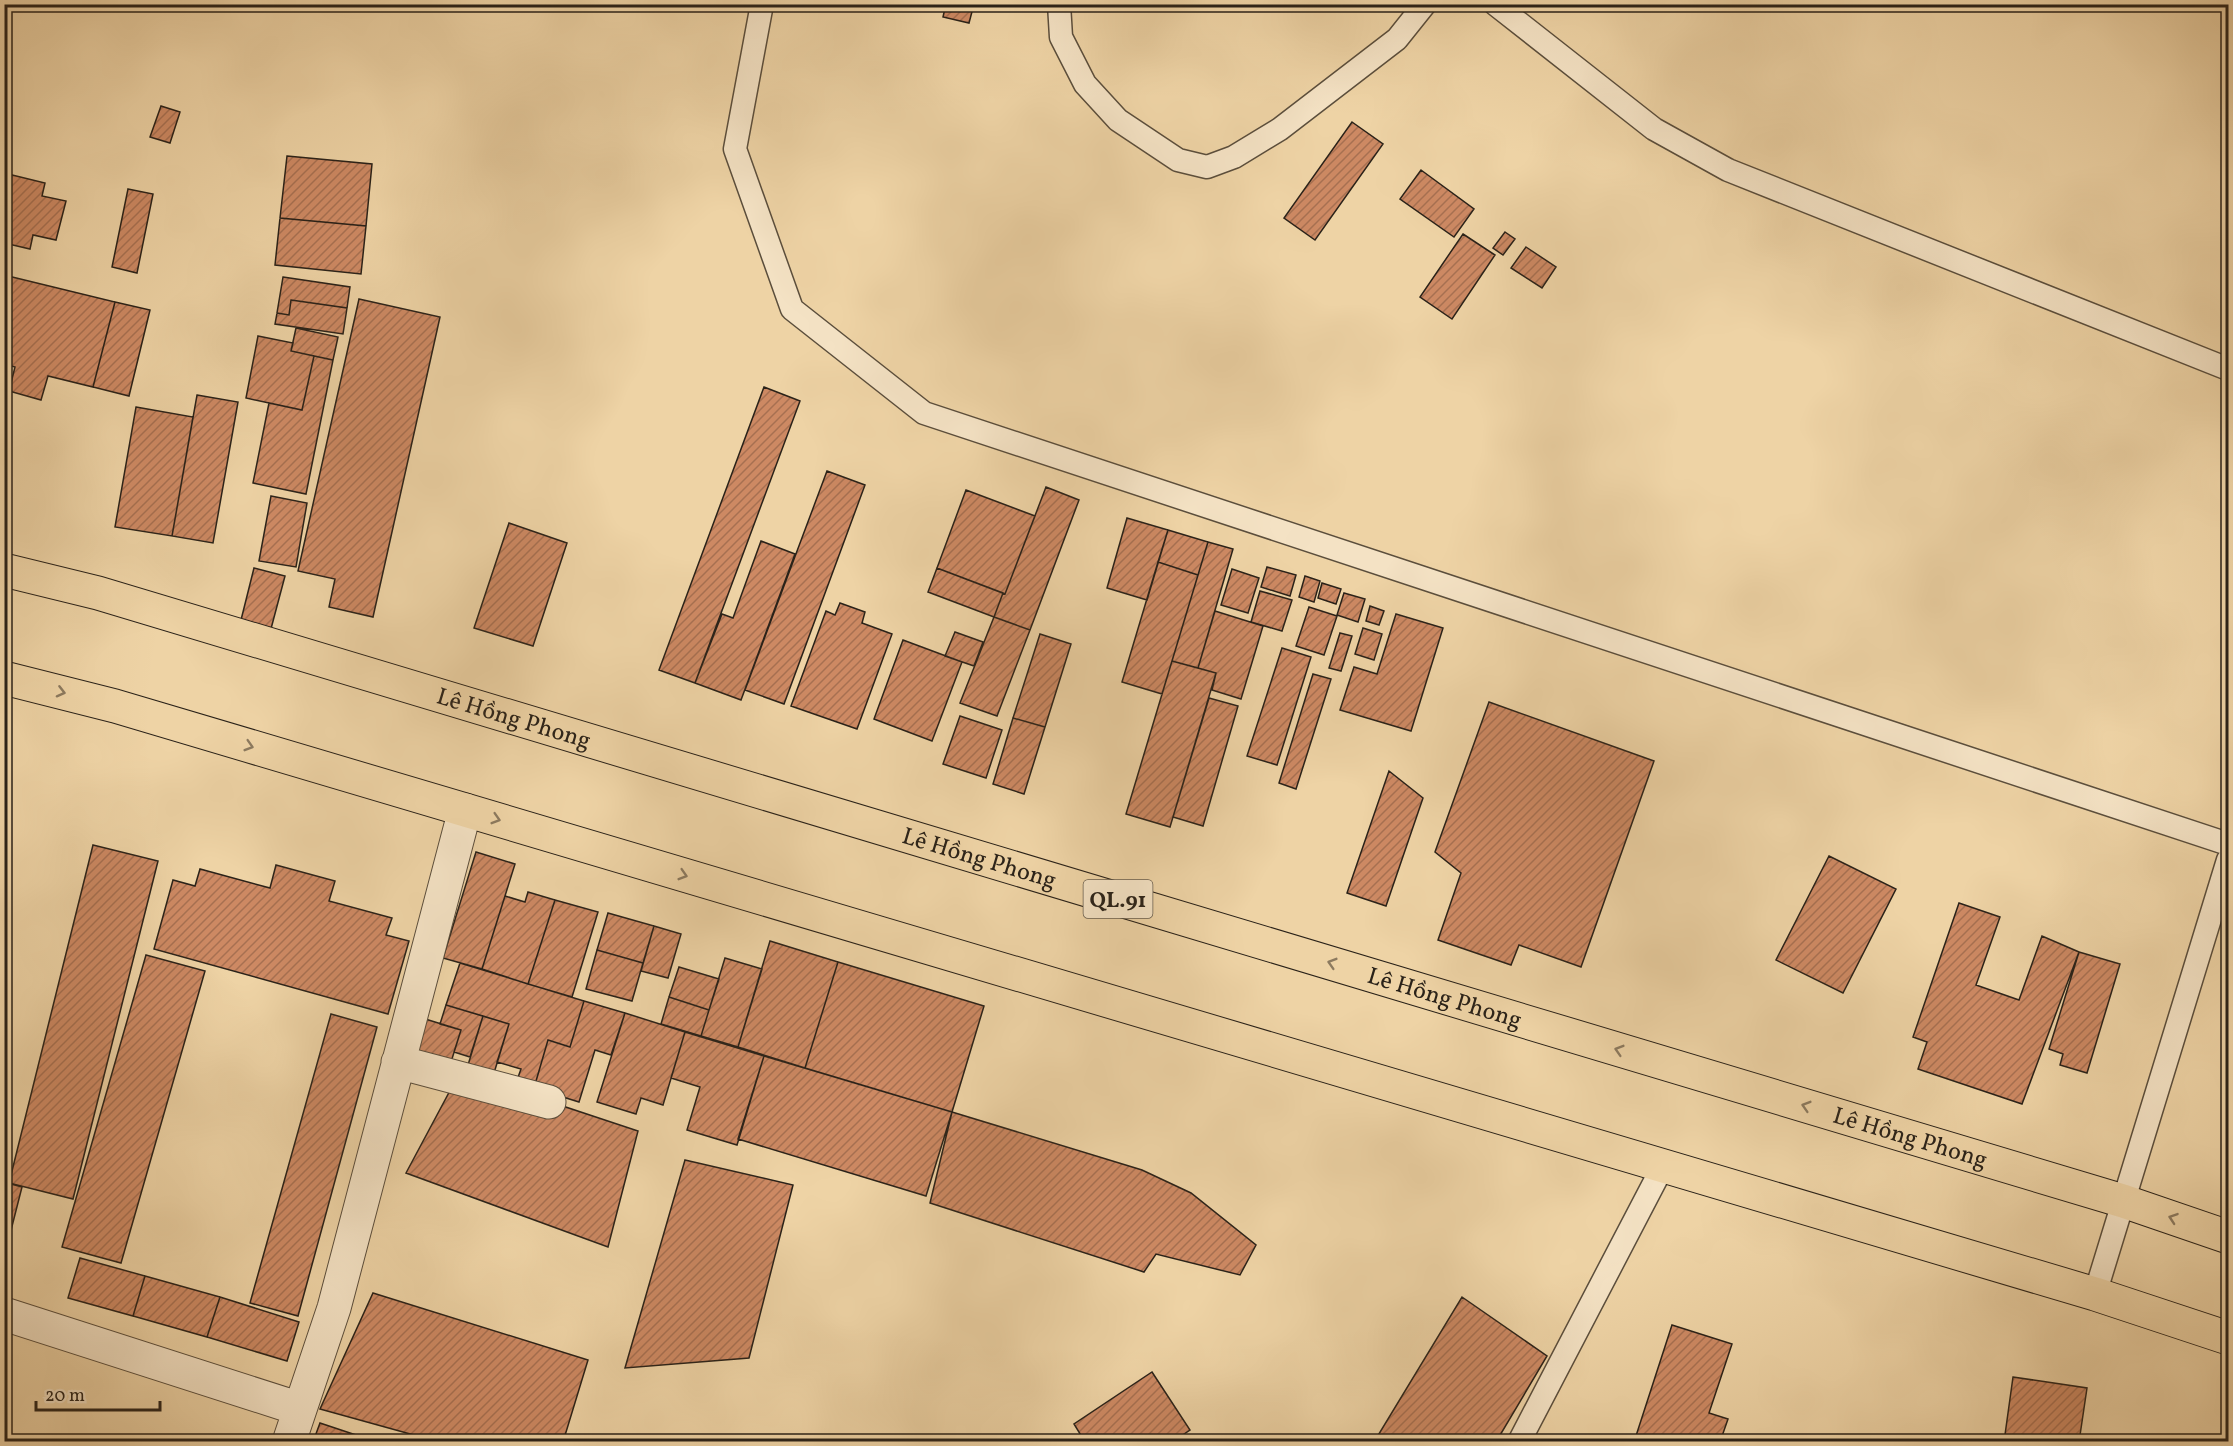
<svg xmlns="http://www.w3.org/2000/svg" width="2233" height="1446" font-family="Vollkorn,serif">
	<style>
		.building { fill: url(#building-hatch); stroke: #2a2219; stroke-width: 1.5 }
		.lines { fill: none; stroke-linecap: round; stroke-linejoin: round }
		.lane-casing { stroke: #5b4e3c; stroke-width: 25 }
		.street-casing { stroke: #5b4e3c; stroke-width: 35 }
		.highway-casing { stroke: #2a2219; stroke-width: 35 }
		.lane { stroke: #f4e2c4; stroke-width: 22 }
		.street { stroke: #f4e2c4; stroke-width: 33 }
		.highway { stroke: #eed3a5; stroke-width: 33 }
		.oneway { stroke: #8c7a5f }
		.labels { text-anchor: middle; stroke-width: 5; stroke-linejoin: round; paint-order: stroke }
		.shield { fill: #f4e2c4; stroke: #675c4c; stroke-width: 1.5 }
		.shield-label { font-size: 22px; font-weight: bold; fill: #2a2219 }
		.street-label { font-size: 24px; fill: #2a2219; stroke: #f4e2c4 }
	</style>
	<defs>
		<pattern id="building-hatch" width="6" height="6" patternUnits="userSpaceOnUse" patternTransform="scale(1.5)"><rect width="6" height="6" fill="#cd8963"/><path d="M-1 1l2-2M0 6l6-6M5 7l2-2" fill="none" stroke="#a77051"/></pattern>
	</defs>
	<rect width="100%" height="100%" fill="#eed3a5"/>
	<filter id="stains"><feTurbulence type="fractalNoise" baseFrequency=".00333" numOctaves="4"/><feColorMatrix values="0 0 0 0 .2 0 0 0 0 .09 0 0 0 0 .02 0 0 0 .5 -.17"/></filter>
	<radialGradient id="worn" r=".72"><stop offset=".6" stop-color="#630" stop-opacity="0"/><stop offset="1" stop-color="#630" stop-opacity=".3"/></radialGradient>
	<path class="building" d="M946,4H974L969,23L943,17Z
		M161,106L180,112L170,143L150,137Z
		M1352,122L1383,144L1315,240L1284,218Z
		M287,156L372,164L366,226L280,218Z
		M1421,170L1474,209L1454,237L1400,199Z
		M4,173L45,183L42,196L66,201L56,240L33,235L30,249L4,243Z
		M128,189L153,194L137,273L112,267Z
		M280,218L366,226L361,274L275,265Z
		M1505,232L1515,239L1503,255L1493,248Z
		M1463,234L1495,255L1452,319L1420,297Z
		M1526,247L1556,267L1542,288L1511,268Z
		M4,275L115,302L93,387L48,376L41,400L9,391L15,367L4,364Z
		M283,277L350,287L347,308L291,300L289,315L277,313Z
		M359,299L440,317L373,617L329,607L335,579L298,571Z
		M291,300L347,308L343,334L275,324L277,313L289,315Z
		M115,302L150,310L129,396L93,387Z
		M296,328L338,337L333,360L291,351Z
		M258,336L293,343L291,351L314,356L302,410L246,398Z
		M314,356L333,360L306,494L253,483L269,403L302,410Z
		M764,387L800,401L695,683L659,670Z
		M197,395L238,402L213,543L172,536Z
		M136,407L193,417L172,536L115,527Z
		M827,471L865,485L784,704L745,690Z
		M1046,487L1079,500L1030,630L994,617L1003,593L1005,594Z
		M966,490L1035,516L1005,594L937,568Z
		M271,496L307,503L296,567L259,561Z
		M1127,518L1168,530L1147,600L1107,588Z
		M509,523L567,543L533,646L474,628Z
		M1168,530L1208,542L1198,575L1158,562Z
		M761,541L795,554L741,700L695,683L722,614L733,618Z
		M1208,542L1233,549L1198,668L1172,661Z
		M1158,562L1198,575L1162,694L1122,682Z
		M1267,567L1296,575L1290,596L1261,587Z
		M254,568L285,576L268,640L238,632Z
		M937,568L1003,593L994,617L928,592Z
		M1232,569L1259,578L1248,613L1221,605Z
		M1305,576L1320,581L1314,602L1299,597Z
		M1322,583L1341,589L1336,604L1318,598Z
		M1260,591L1292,600L1282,631L1251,622Z
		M1344,593L1365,599L1358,622L1337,615Z
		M840,603L865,612L862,623L892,634L857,729L791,706L826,611L835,615Z
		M1370,606L1384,611L1379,625L1366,621Z
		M1309,607L1337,616L1324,655L1296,646Z
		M1215,611L1263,626L1241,699L1212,690L1216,673L1198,668Z
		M1396,614L1443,628L1411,731L1340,710L1354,667L1377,674Z
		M994,617L1030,630L997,716L960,703Z
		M1363,628L1382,634L1374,660L1355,654Z
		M955,632L983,642L974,666L945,656Z
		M1340,633L1352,636L1341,671L1329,668Z
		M1040,634L1071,644L1045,727L1013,718Z
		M903,640L962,662L932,741L874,719Z
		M1282,648L1311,657L1277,765L1247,756Z
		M1172,661L1216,673L1170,827L1126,814Z
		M1313,674L1331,679L1296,789L1279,783Z
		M1209,698L1238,706L1203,826L1173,817Z
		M1489,702L1654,761L1581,967L1519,945L1511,965L1438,940L1461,873L1435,852Z
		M960,716L1002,730L986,778L943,764Z
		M1013,718L1045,727L1024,794L993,784Z
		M1389,771L1423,798L1386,906L1347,893Z
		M93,845L158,861L73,1199L9,1183Z
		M476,852L515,864L482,969L443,958Z
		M1829,856L1896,889L1843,993L1776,960Z
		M276,865L335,881L329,901L392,918L386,935L409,941L388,1014L154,949L173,880L195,886L200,869L270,888Z
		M528,892L555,900L528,984L482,969L505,896L525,902Z
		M555,900L598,912L572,997L528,984Z
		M1959,903L2000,917L1976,985L2019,1000L2042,936L2079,952L2022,1104L1918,1069L1927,1042L1913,1037Z
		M608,913L654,926L643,963L597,950Z
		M654,926L681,934L668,978L641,971Z
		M770,941L838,962L805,1068L738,1047Z
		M597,950L643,963L632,1001L586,989Z
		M2079,952L2120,964L2087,1073L2060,1065L2063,1054L2049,1049Z
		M146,955L205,971L121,1263L62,1247Z
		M725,958L762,969L738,1047L701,1036Z
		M838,962L984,1006L952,1112L805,1068Z
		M460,963L584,1001L570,1047L548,1040L534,1088L516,1083L521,1069L497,1062L509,1024L446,1005Z
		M679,967L719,979L709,1010L669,997Z
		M669,997L709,1010L701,1036L661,1024Z
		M584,1001L625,1013L611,1055L595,1050L579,1102L534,1088L548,1040L570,1047Z
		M446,1005L483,1016L470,1057L454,1052L461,1030L440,1024Z
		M625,1013L685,1032L663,1105L641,1098L636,1114L597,1102Z
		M331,1014L377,1027L298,1316L250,1303Z
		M483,1016L509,1024L494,1073L468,1065Z
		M422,1018L461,1030L451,1062L412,1050Z
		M685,1032L764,1056L737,1145L687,1130L700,1087L671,1078Z
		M764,1056L952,1112L926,1196L738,1139Z
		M460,1072L638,1131L608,1247L406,1173Z
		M952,1112L1142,1170L1191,1193L1256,1245L1240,1275L1156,1254L1144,1272L930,1203Z
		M685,1160L793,1185L749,1358L625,1368Z
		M4,1182L22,1187L8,1242L4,1241Z
		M80,1258L145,1276L133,1316L68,1298Z
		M145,1276L220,1297L207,1337L133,1316Z
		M373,1293L588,1360L563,1442H439L320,1409Z
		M220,1297L299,1322L287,1361L207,1337Z
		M1462,1297L1547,1356L1496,1442H1374Z
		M1672,1325L1732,1344L1709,1413L1728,1419L1720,1442H1634Z
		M1152,1372L1190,1430L1172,1442H1085L1074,1424Z
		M2013,1377L2087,1388L2079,1442H2004Z
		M320,1423L377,1442H313Z"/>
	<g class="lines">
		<g class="lane-casing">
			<path id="lane" d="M762,4L735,149L792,309L924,413L2228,844
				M1059,4L1061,37L1085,84L1118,120L1178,160L1207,167L1234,157L1280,129L1397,39L1425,4
				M1495,4L1654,129L1728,170L2228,369
				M2095,1294L2228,860
				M1519,1442L1663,1166"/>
		</g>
		<g class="street-casing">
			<path id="street" d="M398,1062L549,1102
				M4,1314L300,1409
				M289,1442L334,1308L465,810"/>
		</g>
		<g class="highway-casing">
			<g id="highway">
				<path id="s1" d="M4,570L98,593L2123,1201L2228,1237"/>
				<path d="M4,678L115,706L2095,1294L2228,1338"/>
			</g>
		</g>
		<use href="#lane" class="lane"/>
		<use href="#street" class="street"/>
		<use href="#highway" class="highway"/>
	</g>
	<defs><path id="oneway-chevron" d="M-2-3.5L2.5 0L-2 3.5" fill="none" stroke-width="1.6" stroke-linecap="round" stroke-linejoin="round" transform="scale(1.5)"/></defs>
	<g class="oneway">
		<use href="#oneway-chevron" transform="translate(61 692) rotate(14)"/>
		<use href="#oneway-chevron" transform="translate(249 746) rotate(17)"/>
		<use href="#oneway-chevron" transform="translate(496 819) rotate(17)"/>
		<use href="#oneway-chevron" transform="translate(683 875) rotate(17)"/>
		<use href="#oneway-chevron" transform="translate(1332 963) rotate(-163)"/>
		<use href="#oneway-chevron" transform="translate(1619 1050) rotate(-163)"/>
		<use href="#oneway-chevron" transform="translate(1806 1106) rotate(-163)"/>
		<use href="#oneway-chevron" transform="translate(2173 1218) rotate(-161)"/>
	</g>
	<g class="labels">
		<rect class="shield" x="1083.5" y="880" width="69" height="38" rx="4.5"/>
		<g class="shield-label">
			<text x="1118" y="907">QL.91</text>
		</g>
		<g class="street-label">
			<text dy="8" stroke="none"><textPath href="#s1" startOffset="531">Lê Hồng Phong</textPath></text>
			<text dy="8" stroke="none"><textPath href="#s1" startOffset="1017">Lê Hồng Phong</textPath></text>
			<text dy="8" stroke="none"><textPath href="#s1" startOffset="1503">Lê Hồng Phong</textPath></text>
			<text dy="8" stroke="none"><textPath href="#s1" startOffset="1989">Lê Hồng Phong</textPath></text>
		</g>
	</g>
	<rect width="2233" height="1446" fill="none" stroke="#eed3a5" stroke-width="24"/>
	<rect x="6" y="6" width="2221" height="1434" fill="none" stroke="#2a2219" stroke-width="3"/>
	<rect x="12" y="12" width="2209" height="1422" fill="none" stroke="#2a2219" stroke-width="1.5"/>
	<path d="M36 1401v9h124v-9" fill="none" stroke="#2a2219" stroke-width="3"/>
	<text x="45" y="1401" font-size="18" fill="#2a2219" stroke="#f4e2c4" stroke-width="4.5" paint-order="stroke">20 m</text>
	<rect width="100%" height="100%" filter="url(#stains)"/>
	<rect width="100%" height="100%" fill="url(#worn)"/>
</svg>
